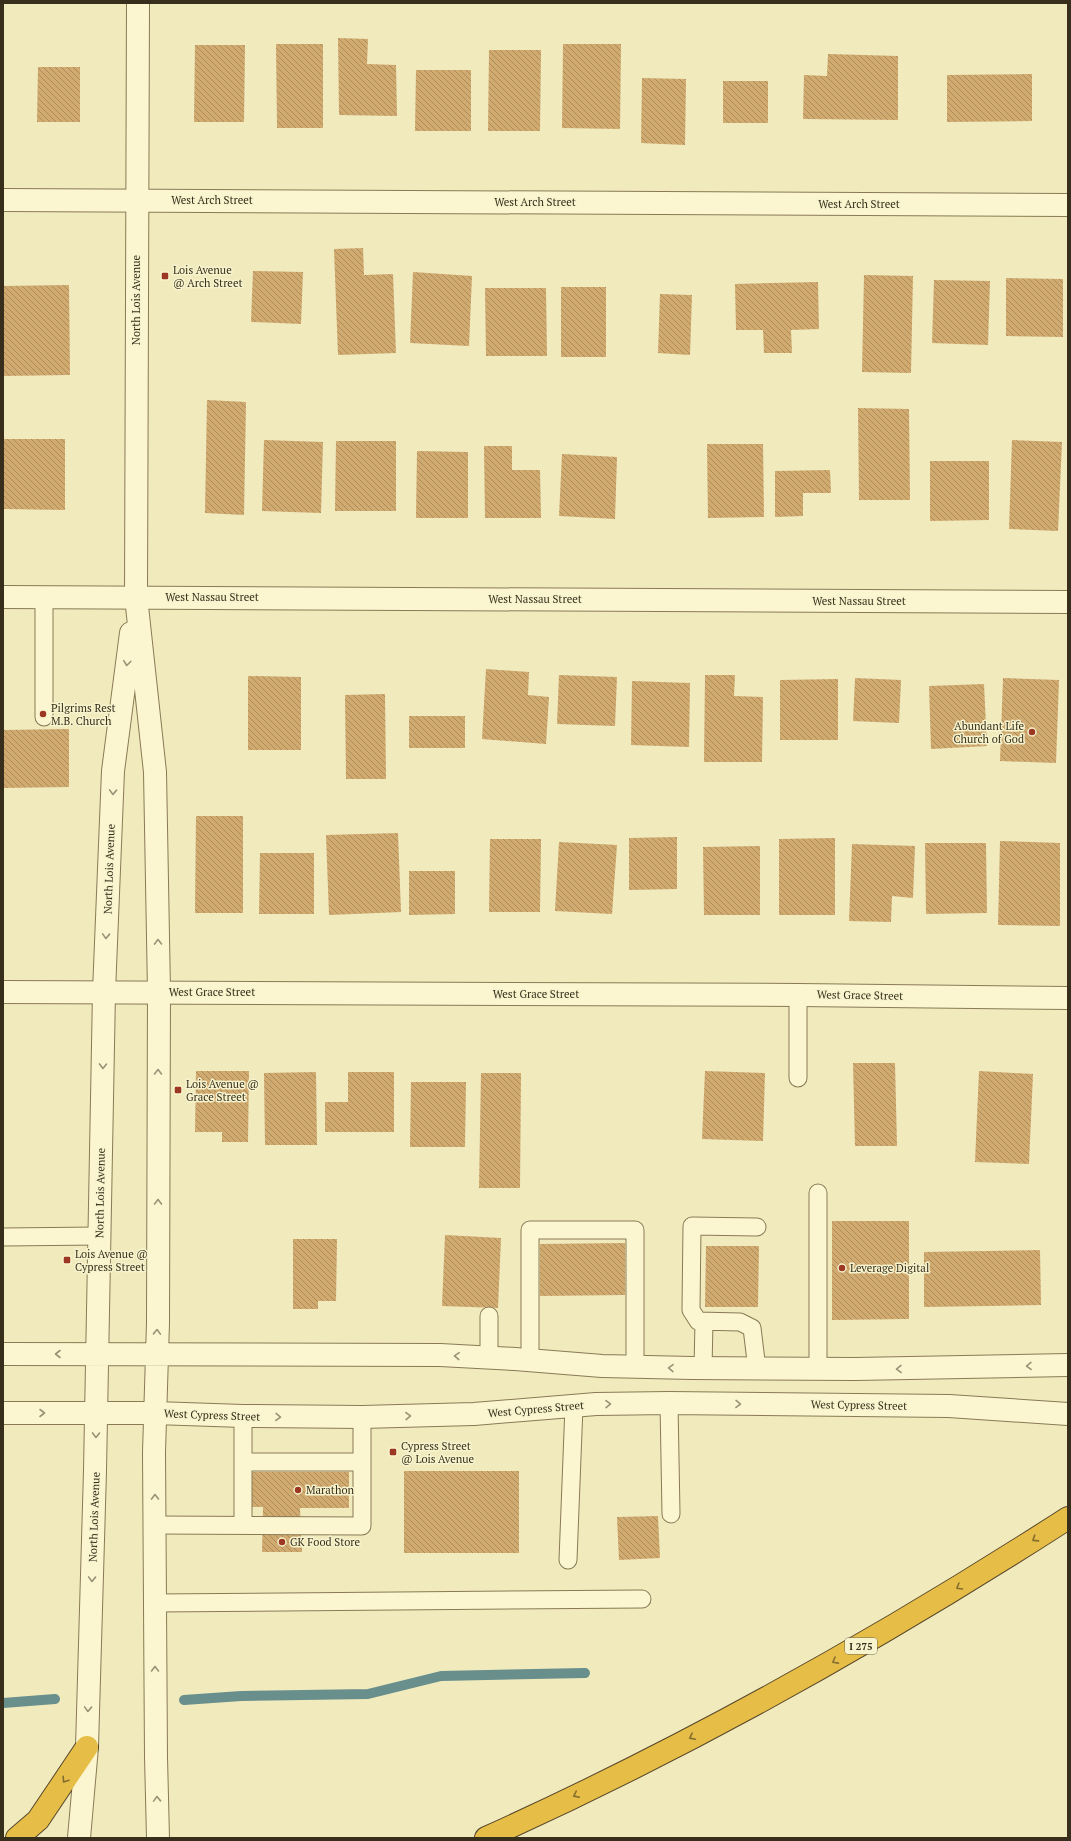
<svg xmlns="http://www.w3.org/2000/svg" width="1071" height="1841" font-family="'PT Serif',serif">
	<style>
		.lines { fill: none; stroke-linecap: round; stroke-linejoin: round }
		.stream { stroke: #688f8c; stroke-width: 10 }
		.building { fill: url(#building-back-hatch) }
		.service-casing { stroke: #897a55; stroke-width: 19 }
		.minor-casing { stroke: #897a55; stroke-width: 24 }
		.tertiary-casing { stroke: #897a55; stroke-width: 24 }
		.motorway-casing { stroke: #56462a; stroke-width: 24 }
		.service { stroke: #fbf6d0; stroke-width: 17 }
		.minor { stroke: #fbf6d0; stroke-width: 22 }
		.tertiary { stroke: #fbf6d0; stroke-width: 22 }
		.motorway { stroke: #e6bd46; stroke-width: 22 }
		.oneway { stroke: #999276 }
		.oneway2 { stroke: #866e2e }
		.poi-dot { fill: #9b3722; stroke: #f7f3cd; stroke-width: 1.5 }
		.labels { text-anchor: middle; stroke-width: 3; stroke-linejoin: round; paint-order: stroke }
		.shield { fill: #f7f3cd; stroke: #716950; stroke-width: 1 }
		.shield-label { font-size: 10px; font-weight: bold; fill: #372e1b }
		.street-label { font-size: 11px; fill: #372e1b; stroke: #f7f3cd }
		.poi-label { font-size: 11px; fill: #372e1b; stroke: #f7f3cd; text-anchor: start }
	</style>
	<defs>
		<pattern id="building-back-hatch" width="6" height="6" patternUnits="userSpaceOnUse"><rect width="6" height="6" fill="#d1aa70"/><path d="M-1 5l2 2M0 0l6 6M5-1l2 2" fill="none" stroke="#aa8b5b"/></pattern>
	</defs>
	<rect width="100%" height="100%" fill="#f0eabd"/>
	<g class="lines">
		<path class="stream" d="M184,1700L241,1696L368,1694L441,1676L585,1673
			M3,1703L55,1699"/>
	</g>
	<path class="building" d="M338,38L368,39L367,64L396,65L397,116L339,115Z
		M276,44H323V128H277Z
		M563,44H621L620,129L562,128Z
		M195,45H245L244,122H194Z
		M489,50H541L540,131H488Z
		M828,54L898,56V120L803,119L804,75L827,76Z
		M38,67H80V122H37Z
		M416,70H471V131H415Z
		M1032,74V121L947,122V75Z
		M642,78L686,79L685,145L641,143Z
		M723,81H768V123H723Z
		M363,248L364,275L393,274L396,353L338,355L334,249Z
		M253,271L303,272L301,324L251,322Z
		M413,272L472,276L469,346L410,343Z
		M864,275L913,276L911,373L862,372Z
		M1006,278L1063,279V337L1006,336Z
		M934,280L990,281L988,345L932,343Z
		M818,282L819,329L791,330L792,353H764L763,330H736L735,284Z
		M69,285L70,375L3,376V286Z
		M561,287H606V357H561Z
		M485,288H546L547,356H486Z
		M660,294L692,295L690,355L658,353Z
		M207,400L246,402L244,515L205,513Z
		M858,408L909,409L910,500H859Z
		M3,439H65V510L3,509Z
		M264,440L323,442L321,513L262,511Z
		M1012,440L1062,442L1058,531L1009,529Z
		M336,441H396V511H335Z
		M707,444H763L764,517L708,518Z
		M484,446H512V470H540L541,518H485Z
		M417,451L468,452V518H416Z
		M562,454L617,457L615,519L559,516Z
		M930,461H989V520L930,521Z
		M830,470L831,493H803V516L775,517V471Z
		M486,669L529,672L528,695L549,697L546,744L482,739Z
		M559,675L617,677L615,726L557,724Z
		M705,675H735L734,696L763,697L762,762H704Z
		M248,676L301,677V750H248Z
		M855,678L901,680L899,723L853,721Z
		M1003,678L1059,680L1056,763L1000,761Z
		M838,679V740H780V680Z
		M632,681L690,683L689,747L631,745Z
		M984,684L987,746L931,749L929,686Z
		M385,694L386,779H346L345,695Z
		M409,716H465V748H409Z
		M69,729V787L3,788V730Z
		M196,816H243V913H195Z
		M398,833L401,912L329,915L326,835Z
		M677,837V889L629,890V838Z
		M835,838V915H779V839Z
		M490,839H541L540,912H489Z
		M1000,841L1060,843V926L998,925Z
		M559,842L617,845L612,914L555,911Z
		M925,843H986L987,913L926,914Z
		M852,844L915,846L913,898L892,896L891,922L849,921Z
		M760,846V915H704L703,847Z
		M260,853H314V914H259Z
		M409,871H455V914L409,915Z
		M853,1063H895L897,1146H855Z
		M196,1071H249L248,1142H222V1132H195Z
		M705,1071L765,1073L763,1141L702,1139Z
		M979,1071L1033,1074L1029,1164L975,1162Z
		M316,1072L317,1145H265L264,1073Z
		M348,1072H394V1132H325V1102H348Z
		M481,1073H521L520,1188H479Z
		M411,1082H466L465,1147H410Z
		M832,1221H909V1319L832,1320Z
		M445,1235L501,1238L498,1308L442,1306Z
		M293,1239H337L336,1301H318V1309H293Z
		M625,1243V1295L540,1296V1244Z
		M706,1246H759L758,1307H705Z
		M1040,1250L1041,1305L924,1307V1252Z
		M404,1471H519V1553H404Z
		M247,1472H349V1508H300L302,1552H262L263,1507H247Z
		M658,1516L660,1558L619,1560L617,1517Z"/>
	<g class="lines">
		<g class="service-casing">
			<path id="service" d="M44,597V717
				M798,995V1078
				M818,1193V1369
				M757,1227L692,1226L691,1310L698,1321L740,1322L752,1328L757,1369
				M3,1237L99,1236
				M489,1316V1357
				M530,1360V1230H635V1367
				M703,1368L704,1322
				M669,1403L671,1514
				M243,1416V1525
				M243,1462H362
				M156,1525L362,1526V1417
				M568,1560L574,1406
				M155,1603L642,1599"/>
		</g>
		<g class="minor-casing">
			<path id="minor" d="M3,200L1068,205
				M3,597L1068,602
				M3,992L798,995L1068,998"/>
		</g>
		<g class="tertiary-casing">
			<path id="tertiary" d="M138,3L136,597L155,772L159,992L158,1323L154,1452L156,1757L158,1838
				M3,1354L440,1355L515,1359L602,1366L692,1368L855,1369L1068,1365
				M3,1413H155L243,1416L362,1417L474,1414L596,1404L669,1403L949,1406L1068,1414
				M79,1838L87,1747L95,1471L104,992L113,771L131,633"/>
		</g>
		<g class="motorway-casing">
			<path id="motorway" d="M17,1838L38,1820L87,1747
				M486,1838C688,1747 882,1638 1068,1518"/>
		</g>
		<use href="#service" class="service"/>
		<use href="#minor" class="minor"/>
		<use href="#tertiary" class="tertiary"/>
		<use href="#motorway" class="motorway"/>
	</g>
	<defs><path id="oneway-chevron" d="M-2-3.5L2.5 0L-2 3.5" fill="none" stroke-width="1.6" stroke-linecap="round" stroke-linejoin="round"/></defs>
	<g class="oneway">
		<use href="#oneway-chevron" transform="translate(127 663) rotate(97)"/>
		<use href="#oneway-chevron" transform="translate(113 792) rotate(92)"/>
		<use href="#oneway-chevron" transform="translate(106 936) rotate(92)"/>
		<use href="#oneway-chevron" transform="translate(158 942) rotate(-91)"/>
		<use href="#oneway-chevron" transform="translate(103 1066) rotate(91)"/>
		<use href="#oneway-chevron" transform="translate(158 1072) rotate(-90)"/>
		<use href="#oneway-chevron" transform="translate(158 1202) rotate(-90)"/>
		<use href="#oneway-chevron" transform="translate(157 1332) rotate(-88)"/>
		<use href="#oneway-chevron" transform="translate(58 1354) rotate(-180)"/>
		<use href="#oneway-chevron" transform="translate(457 1356) rotate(-177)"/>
		<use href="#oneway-chevron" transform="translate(1029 1366) rotate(179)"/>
		<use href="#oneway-chevron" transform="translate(671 1368) rotate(-179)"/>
		<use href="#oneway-chevron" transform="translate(899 1369) rotate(179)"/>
		<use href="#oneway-chevron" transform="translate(608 1404) rotate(-1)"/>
		<use href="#oneway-chevron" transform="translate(738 1404) rotate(1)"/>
		<use href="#oneway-chevron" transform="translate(42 1413)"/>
		<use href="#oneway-chevron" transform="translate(408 1416) rotate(-2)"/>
		<use href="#oneway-chevron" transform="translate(278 1417) rotate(1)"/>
		<use href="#oneway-chevron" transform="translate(96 1435) rotate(91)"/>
		<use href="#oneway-chevron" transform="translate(155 1497) rotate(-91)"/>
		<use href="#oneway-chevron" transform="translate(92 1579) rotate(92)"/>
		<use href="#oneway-chevron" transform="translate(155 1669) rotate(-90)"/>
		<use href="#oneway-chevron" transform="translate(88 1709) rotate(92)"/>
		<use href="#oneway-chevron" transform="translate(157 1799) rotate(-92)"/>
	</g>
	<g class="oneway2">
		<use href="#oneway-chevron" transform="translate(1035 1539) rotate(147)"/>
		<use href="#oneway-chevron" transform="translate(959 1587) rotate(149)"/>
		<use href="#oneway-chevron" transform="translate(835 1661) rotate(151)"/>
		<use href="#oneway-chevron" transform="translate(692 1737) rotate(153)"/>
		<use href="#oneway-chevron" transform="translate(65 1780) rotate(123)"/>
		<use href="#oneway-chevron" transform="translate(576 1795) rotate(154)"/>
	</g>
	<g class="poi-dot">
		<rect x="161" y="272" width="8" height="8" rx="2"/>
		<circle cx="43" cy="714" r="4"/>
		<circle cx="1032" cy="732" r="4"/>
		<rect x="174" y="1086" width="8" height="8" rx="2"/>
		<rect x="63" y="1256" width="8" height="8" rx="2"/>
		<circle cx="842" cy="1268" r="4"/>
		<rect x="389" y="1448" width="8" height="8" rx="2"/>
		<circle cx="298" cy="1490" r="4"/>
		<circle cx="282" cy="1542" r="4"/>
	</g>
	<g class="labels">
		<rect class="shield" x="845" y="1638" width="32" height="16" rx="3"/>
		<g class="shield-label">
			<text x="861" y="1650">I 275</text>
		</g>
		<g class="street-label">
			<text x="212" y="204">West Arch Street</text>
			<text x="535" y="206">West Arch Street</text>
			<text x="859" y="208">West Arch Street</text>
			<text transform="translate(136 300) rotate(-90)" y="4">North Lois Avenue</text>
			<text x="212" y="601">West Nassau Street</text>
			<text x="535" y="603">West Nassau Street</text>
			<text x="859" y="605">West Nassau Street</text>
			<text transform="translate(109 869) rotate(-88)" y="4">North Lois Avenue</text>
			<text x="212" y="996">West Grace Street</text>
			<text x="536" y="998">West Grace Street</text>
			<text transform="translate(860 995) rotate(1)" y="4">West Grace Street</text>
			<text transform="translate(100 1193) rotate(-89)" y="4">North Lois Avenue</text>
			<text transform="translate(859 1405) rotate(1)" y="4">West Cypress Street</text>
			<text transform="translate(536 1409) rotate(-5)" y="4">West Cypress Street</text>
			<text transform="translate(212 1415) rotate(2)" y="4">West Cypress Street</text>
			<text transform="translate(94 1517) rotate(-88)" y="4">North Lois Avenue</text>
		</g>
		<g class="poi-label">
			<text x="173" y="274">Lois Avenue<tspan x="173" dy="13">@ Arch Street</tspan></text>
			<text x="51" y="712">Pilgrims Rest<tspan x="51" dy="13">M.B. Church</tspan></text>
			<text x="1024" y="730" text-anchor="end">Abundant Life<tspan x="1024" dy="13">Church of God</tspan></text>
			<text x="186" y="1088">Lois Avenue @<tspan x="186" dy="13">Grace Street</tspan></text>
			<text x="75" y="1258">Lois Avenue @<tspan x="75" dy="13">Cypress Street</tspan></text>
			<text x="850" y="1272">Leverage Digital</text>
			<text x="401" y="1450">Cypress Street<tspan x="401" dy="13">@ Lois Avenue</tspan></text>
			<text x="306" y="1494">Marathon</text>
			<text x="290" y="1546">GK Food Store</text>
		</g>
	</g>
	<rect width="1071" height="1841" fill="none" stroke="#372e1b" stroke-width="8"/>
</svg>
